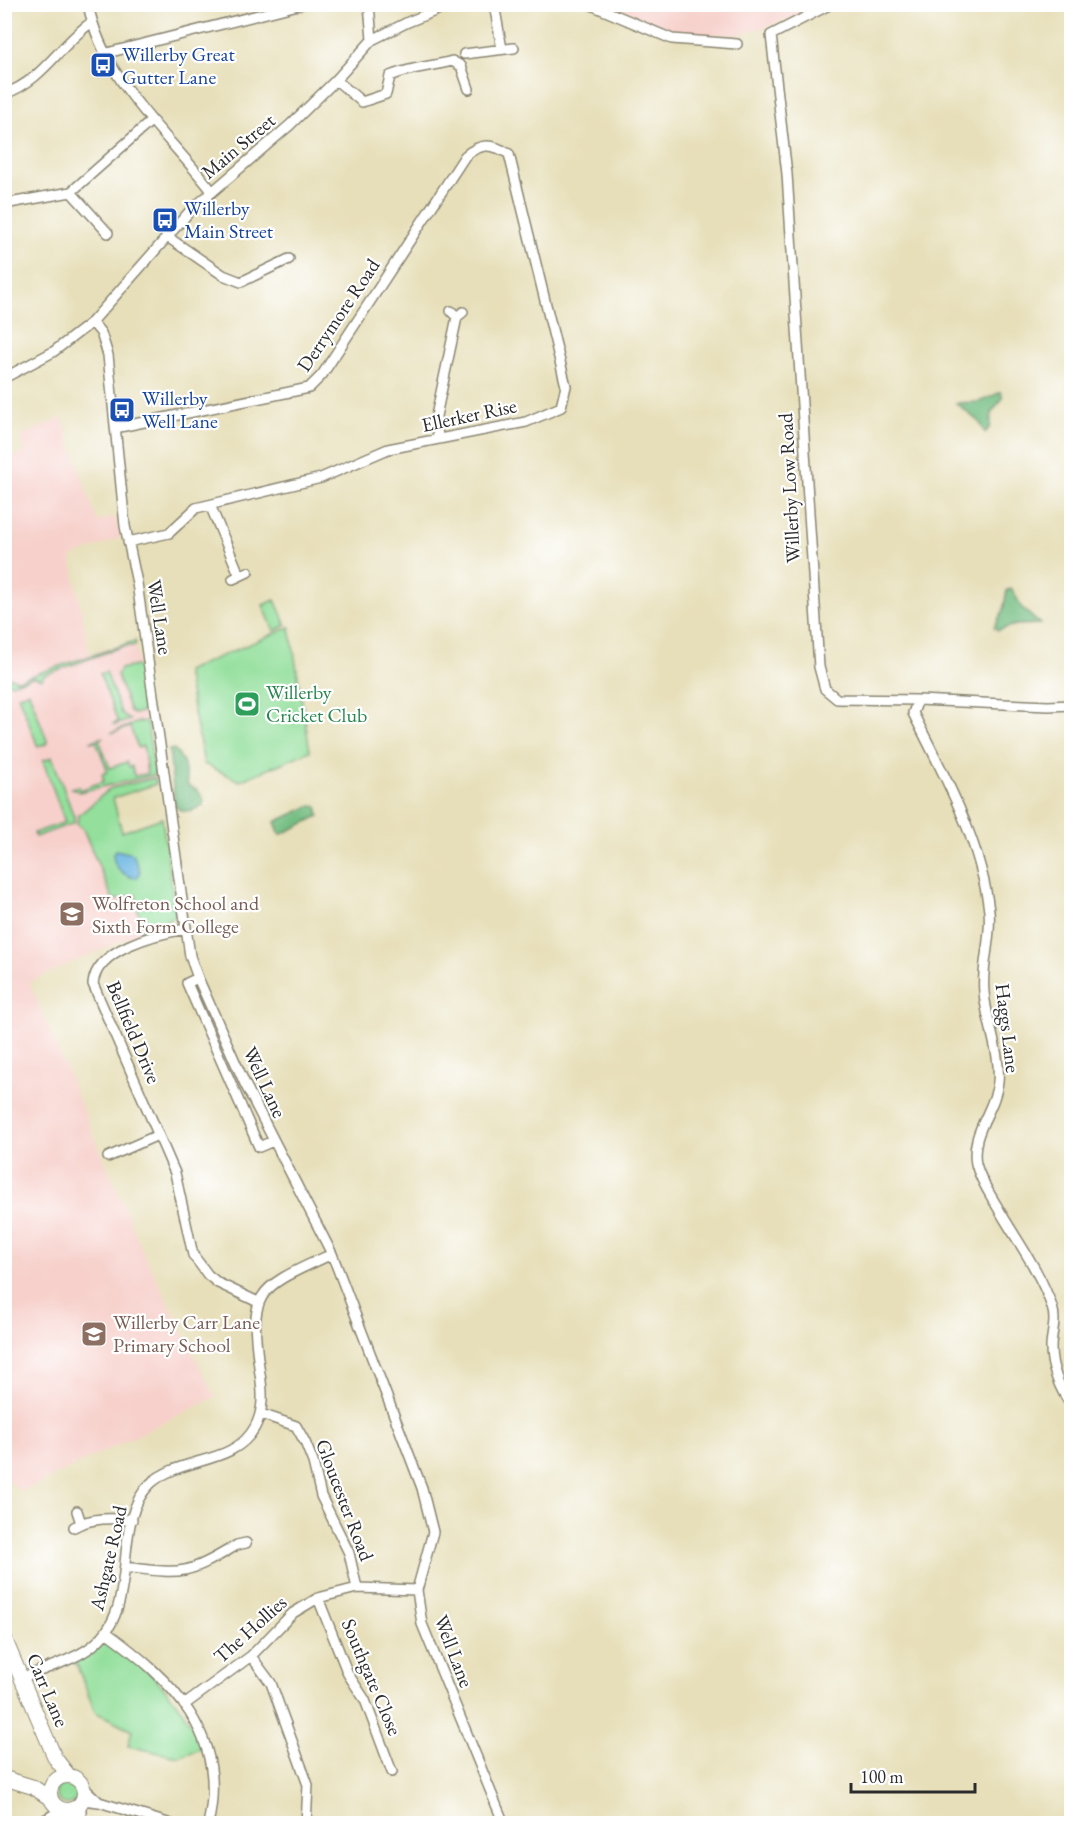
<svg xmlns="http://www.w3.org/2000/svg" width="1076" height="1828" font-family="'EB Garamond',serif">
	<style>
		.built { fill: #f7d0cb }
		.green { fill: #93df9b; stroke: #5f8563; stroke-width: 1.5 }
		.forest { fill: #76be83; stroke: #507457; stroke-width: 1.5 }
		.water { fill: #68b4e1; stroke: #4a7086; stroke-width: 1.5 }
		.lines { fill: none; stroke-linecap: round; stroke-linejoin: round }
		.street-casing { stroke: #898572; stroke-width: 12 }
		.secondary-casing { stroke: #898572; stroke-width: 16 }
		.street { stroke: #fff; stroke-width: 9 }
		.secondary { stroke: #fff; stroke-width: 14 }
		.labels { text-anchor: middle; stroke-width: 4.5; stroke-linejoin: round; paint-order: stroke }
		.transit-label { font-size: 20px; fill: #164399; stroke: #fff; text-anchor: start }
		.street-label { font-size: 20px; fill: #2b2b2b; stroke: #fff }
		.leisure-label { font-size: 20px; fill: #27864d; stroke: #fff; text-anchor: start }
		.education-label { font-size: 20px; fill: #785e54; stroke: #fff; text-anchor: start }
	</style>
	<rect width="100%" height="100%" fill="#fff"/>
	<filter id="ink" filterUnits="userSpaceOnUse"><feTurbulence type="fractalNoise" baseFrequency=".0167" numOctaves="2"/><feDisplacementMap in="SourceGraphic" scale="12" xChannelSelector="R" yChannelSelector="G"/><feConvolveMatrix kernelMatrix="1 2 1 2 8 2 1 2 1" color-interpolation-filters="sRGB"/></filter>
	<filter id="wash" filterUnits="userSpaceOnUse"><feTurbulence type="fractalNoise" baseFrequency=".008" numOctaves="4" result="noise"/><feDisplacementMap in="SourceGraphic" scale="24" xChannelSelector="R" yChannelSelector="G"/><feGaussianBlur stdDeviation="1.35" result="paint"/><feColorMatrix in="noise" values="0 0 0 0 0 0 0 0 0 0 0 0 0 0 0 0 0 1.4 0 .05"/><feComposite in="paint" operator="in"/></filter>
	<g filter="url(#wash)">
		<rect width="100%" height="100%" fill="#e7dfb9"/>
		<path class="built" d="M612,5H822L770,26L736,35L677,33Z
			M62,418L97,521L116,517L120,538L71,557L89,654L135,641L156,784L113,797L122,832L162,818L136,896L141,932L29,982L142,1250L215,1397L23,1491L10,1483L4,1470V456L6,460L25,452L21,436Z"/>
		<path class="green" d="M275,600L286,625L274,631L263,605Z
			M290,627L310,751L240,781L204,764L186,671Z
			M135,641L136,645L121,647L44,675L42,679L33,677L11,684L5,680V673L6,676L18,680Z
			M136,666L139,667L145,711L134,714L130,711L117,675L120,669Z
			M106,672L121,713L130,720L115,725L113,724L118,722L100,674Z
			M29,692L48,743L38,747L18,695Z
			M147,721L155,775L79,792L71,788L78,786L80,790L104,781L102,774L107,772V769L96,741L90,742L103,737L99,740L110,768L127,762L129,767L132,766L134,776L147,774L144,749L143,746L138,748L130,727L111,733L139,722Z
			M52,757L74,817V823L35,837L34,833L65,822L43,761Z
			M155,778L156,784L113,798L122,832L162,818L176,916L141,932L136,896L113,900L83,829L77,824L78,816L111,788Z
			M111,1641C121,1645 129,1654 137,1661C166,1687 187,1713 204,1748L178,1757L128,1746L132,1730L95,1712L75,1660L102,1643Z
			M56 1793a11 11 0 1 1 22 0a11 11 0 1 1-22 0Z"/>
		<path class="forest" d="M1001,392L1003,398L992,412L990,427L985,433L980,423L956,403L979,402Z
			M1012,589L1022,608L1040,624L1016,625L998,630L994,627L1003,611L1007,590Z
			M174,749L183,761L188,786C198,789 204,794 203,805L191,811H182L175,806L169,750Z
			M310,806H317L319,816L280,835L275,822Z"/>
		<path class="water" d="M116,850L133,854L140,871L137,878C125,877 113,868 113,854Z"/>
	</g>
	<g filter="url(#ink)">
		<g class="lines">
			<g class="street-casing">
				<path id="street" d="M88,4C103,81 166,132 211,190
					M369,4L372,40
					M494,4L502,49
					M589,4L672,39L737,44
					M831,4L771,35L787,174L819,667L825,689L837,699L918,700L1048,706L1072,705
					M4,5L6,4
					M107,53L302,4
					M464,54L514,48
					M336,80L362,102L386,94L390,76C412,67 430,67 452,61L461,66L469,89
					M4,94C43,81 60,44 92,22
					M71,192L108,233
					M4,204L71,192L151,121
					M166,236L223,275L241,282L289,259
					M451,311L457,317L463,312
					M92,322L101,333L108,355L125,526L137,583L190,956L198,978L245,1084L332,1254L422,1488L433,1532L417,1590L422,1624L504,1824
					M4,378L53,352L92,322L190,211L290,125L336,80L372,40L408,22L452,4
					M115,428L309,388L322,375L465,156C480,143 492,143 509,154L566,386L561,407L526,422L388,449L321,478L196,508L169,533L128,542
					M438,439L436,416L457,317
					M210,505L239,574
					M233,579L248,572
					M918,700L913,713C944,775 981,841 989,911C992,939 981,965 984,992C986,1022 1001,1052 998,1082C995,1111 970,1132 976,1164C980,1180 990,1194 998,1208C1017,1241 1040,1271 1052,1307C1057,1321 1051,1334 1051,1348C1051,1369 1060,1389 1072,1407
					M186,929C155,934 96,949 93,984L175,1173L193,1255L208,1275L218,1283L258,1302
					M198,978L187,983L259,1147L273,1141
					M108,1157L158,1135
					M261,1414L296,1426L305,1442L313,1462L321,1496L349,1553L357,1588
					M77,1511L81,1523
					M74,1527C92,1517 112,1518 132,1520
					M125,1567C183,1574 185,1576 237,1545L246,1543
					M318,1598L348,1674L365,1700L392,1772
					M106,1632C172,1680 229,1735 208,1824
					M251,1656L271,1683L308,1785L306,1824
					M21,1678C43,1669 69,1662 88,1649C145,1611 108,1525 150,1484C180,1456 234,1466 255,1427C264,1410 263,1393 260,1374C248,1289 256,1289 332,1254
					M184,1705L251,1656L293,1613L318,1598L357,1588L417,1590
					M84,1788L99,1802
					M83,1800L99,1802L171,1824
					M81,1803V1824
					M67,1810L79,1824
					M38,1824L63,1809"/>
			</g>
			<g class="secondary-casing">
				<path id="secondary" d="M4,1637L55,1758L69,1776
					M50 1793a17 17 0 1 1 34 0a17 17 0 1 1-34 0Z
					M4,1778L33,1787L51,1799"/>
			</g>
			<use href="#street" class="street"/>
			<use href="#secondary" class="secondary"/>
		</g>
	</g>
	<defs>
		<g id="bus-square" transform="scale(1.35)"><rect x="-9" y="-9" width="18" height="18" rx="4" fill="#1a4fb4" stroke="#fff"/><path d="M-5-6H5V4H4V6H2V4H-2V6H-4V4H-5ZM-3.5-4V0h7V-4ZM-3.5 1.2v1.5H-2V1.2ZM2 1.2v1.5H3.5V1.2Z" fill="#fff"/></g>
		<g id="stadium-square" transform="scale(1.35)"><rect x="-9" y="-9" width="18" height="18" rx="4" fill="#2e9e5b" stroke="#fff"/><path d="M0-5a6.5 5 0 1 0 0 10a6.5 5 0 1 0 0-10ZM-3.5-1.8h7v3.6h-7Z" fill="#fff"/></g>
		<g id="school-square" transform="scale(1.35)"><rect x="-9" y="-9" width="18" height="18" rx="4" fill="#8d6e63" stroke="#fff"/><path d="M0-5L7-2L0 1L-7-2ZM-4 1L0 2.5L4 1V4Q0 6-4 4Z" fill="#fff"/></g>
	</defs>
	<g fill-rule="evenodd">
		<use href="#bus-square" x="103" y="65"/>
		<use href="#bus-square" x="165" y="220"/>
		<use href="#bus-square" x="122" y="410"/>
		<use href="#stadium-square" x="247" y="704"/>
		<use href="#school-square" x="72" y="914"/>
		<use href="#school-square" x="94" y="1334"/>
	</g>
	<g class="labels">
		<g class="transit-label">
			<text x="122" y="61">Willerby Great<tspan x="122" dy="23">Gutter Lane</tspan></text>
			<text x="184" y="215">Willerby<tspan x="184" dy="23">Main Street</tspan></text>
			<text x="142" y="405">Willerby<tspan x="142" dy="23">Well Lane</tspan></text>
		</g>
		<g class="street-label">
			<text transform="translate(238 146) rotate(-40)" y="7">Main Street</text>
			<text transform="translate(338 315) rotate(-56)" y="7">Derrymore Road</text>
			<text transform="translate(469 415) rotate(-12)" y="7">Ellerker Rise</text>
			<text transform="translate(789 488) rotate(-93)" y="7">Willerby Low Road</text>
			<text transform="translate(160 617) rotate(81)" y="7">Well Lane</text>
			<text transform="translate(1008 1028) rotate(83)" y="7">Haggs Lane</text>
			<text transform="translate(134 1032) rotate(67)" y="7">Bellfield Drive</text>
			<text transform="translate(265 1082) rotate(65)" y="7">Well Lane</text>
			<text transform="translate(345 1500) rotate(69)" y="7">Gloucester Road</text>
			<text transform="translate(108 1558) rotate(-77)" y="7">Ashgate Road</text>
			<text transform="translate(250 1629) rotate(-42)" y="7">The Hollies</text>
			<text transform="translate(454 1651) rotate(69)" y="7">Well Lane</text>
			<text transform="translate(372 1677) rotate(67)" y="7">Southgate Close</text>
			<text transform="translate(48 1690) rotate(67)" y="7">Carr Lane</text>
		</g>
		<g class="leisure-label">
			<text x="266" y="699">Willerby<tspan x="266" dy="23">Cricket Club</tspan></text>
		</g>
		<g class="education-label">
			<text x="92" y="910">Wolfreton School and<tspan x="92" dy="23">Sixth Form College</tspan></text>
			<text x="113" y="1329">Willerby Carr Lane<tspan x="113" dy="23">Primary School</tspan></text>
		</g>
	</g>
	<rect width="1076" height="1828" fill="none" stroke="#fff" stroke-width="24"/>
	<path d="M851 1783v9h124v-9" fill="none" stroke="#2b2b2b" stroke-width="3"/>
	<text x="860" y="1783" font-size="18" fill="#2b2b2b" stroke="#ffffff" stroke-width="4.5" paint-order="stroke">100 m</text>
</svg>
